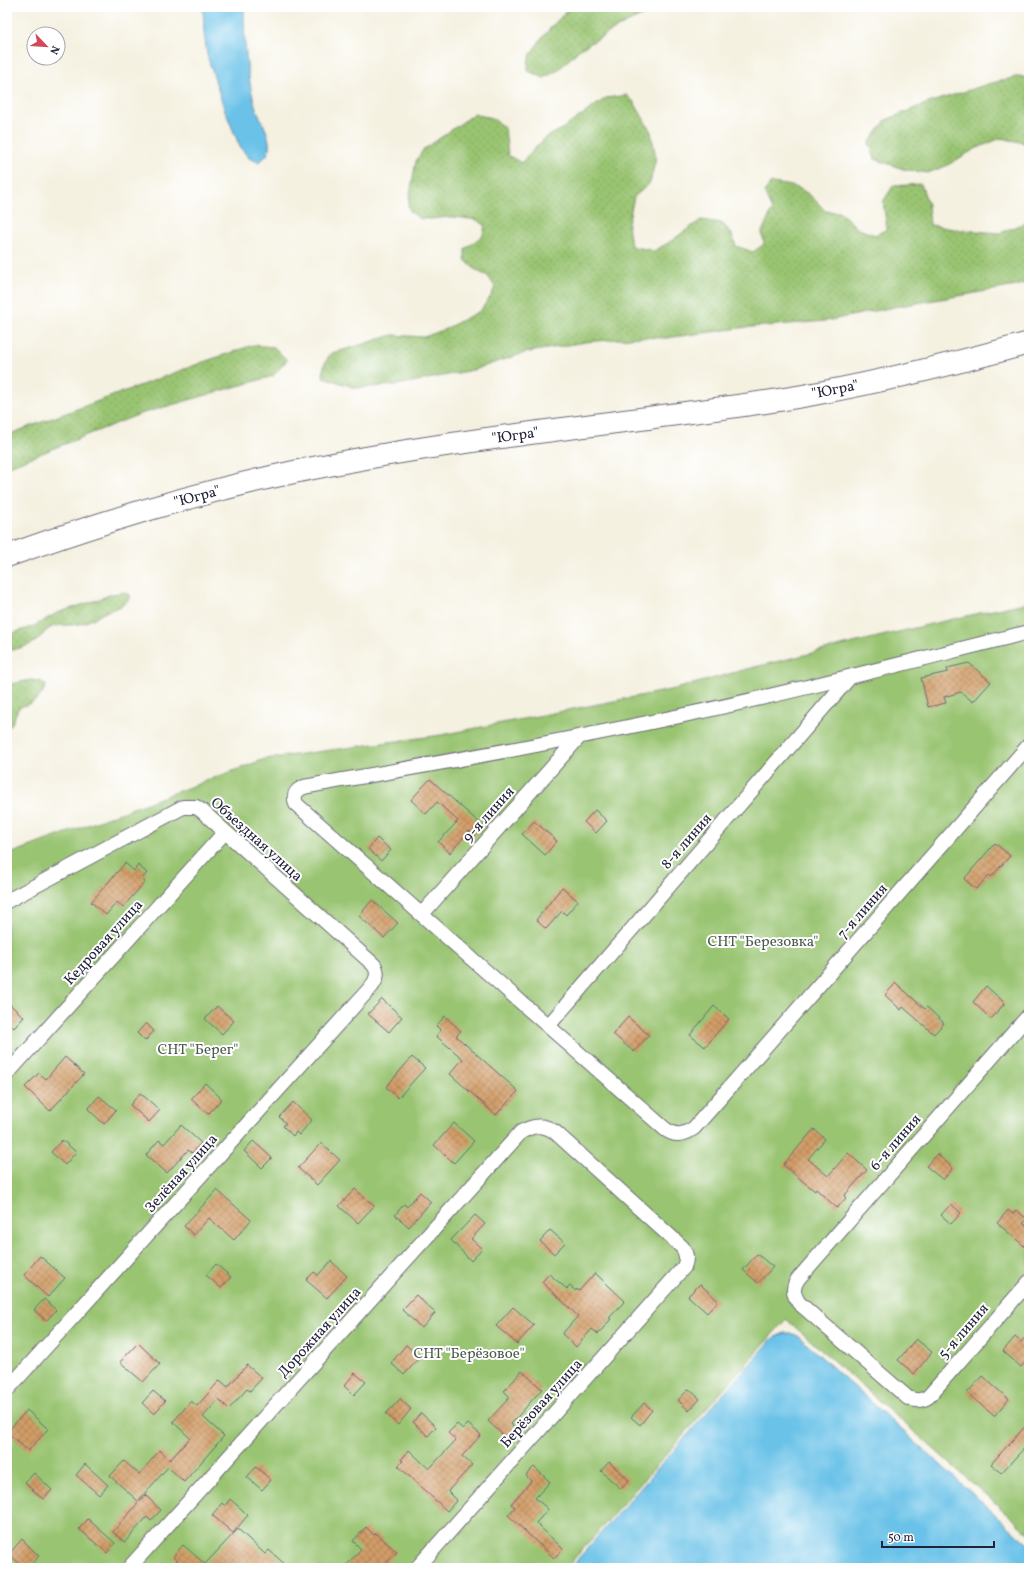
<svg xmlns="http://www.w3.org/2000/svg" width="1036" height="1575" font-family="Vollkorn,serif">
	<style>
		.grass { fill: url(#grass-dots); stroke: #5e7356 }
		.garden { fill: #99c471; stroke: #5e7356 }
		.water { fill: #6ac2e8; stroke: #467292 }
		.building { fill: url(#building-cross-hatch) }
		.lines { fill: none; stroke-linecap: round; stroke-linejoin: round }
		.minor-casing { stroke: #6c6a75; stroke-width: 16 }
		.trunk-casing { stroke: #6c6a75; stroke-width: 24 }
		.minor { stroke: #fff; stroke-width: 14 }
		.trunk { stroke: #fff; stroke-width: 22 }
		.labels { text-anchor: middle; stroke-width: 4; stroke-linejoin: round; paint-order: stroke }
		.street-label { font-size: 15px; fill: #22223b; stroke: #fff }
		.park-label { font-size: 15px; fill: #4c5b4e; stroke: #fff }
	</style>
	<defs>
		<pattern id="grass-dots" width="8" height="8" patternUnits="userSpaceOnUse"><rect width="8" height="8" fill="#99c471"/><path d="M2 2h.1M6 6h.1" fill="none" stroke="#84a863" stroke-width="1.8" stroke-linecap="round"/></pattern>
		<pattern id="building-cross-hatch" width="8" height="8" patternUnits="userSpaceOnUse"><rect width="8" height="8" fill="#d29d68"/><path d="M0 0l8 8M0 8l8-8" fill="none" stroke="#aa8057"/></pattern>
	</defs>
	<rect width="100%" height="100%" fill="#fff"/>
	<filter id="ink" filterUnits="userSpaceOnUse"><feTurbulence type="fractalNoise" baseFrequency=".025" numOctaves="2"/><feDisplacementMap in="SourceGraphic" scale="8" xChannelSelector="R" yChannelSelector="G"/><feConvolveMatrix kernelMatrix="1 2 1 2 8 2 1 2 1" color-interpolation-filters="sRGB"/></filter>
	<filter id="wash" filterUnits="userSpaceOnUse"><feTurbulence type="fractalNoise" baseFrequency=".012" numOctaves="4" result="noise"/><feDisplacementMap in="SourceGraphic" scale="16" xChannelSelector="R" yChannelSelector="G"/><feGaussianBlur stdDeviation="0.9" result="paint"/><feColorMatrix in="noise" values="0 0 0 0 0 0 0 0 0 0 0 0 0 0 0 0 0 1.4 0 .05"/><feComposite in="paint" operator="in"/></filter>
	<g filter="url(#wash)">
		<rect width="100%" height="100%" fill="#f5f1e1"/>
		<path class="grass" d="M573,7H661L624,24L580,49L558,70L544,78L528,71C528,67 528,62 529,59C533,46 562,13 573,7Z
			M1020,76L1029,79V144L1001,138L975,149L946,166L928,173L903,169L875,159L869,143L886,120L928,103L988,84Z
			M627,95L634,102L651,132L656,158L650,183L634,197L628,224L631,246L654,251L668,243L701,220L722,223L731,233L736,246L753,252L764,244L762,232L772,210L764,192L771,183C800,186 806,189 825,211L840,212L858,229L875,235L887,229L883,202L893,186L921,184L928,204L930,225L960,230L1000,233L1029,221V282L1016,286L894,307L826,321L740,328L666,338L640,337L585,342L524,353L473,370L397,385L356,388L323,377L324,365L330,354L393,335L424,337L443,330L480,311L491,296L495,287L488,276L477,271L465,260V249L483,235L485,225L477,220L463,218L450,217L430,219L419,218L411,212L408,205L416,161L423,150L474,114L492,118L505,128L508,155L521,163L544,139L565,127L606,98Z
			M253,345L274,347L287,360L273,376L140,414L7,467V435L206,361Z
			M124,592L131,596C122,610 116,606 104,613C95,617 89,622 79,624C71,626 59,624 52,627C45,630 42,637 36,641C28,647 16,649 7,651V635L34,626L57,613L94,601L112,594Z
			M30,680L40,681L46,685C43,695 36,702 26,705C24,706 22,706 20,707C15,710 16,722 7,729V685Z"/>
		<path class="garden" d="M1029,602V1533L786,1319L566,1568H7V855L265,759L441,735L675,689L747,669L931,624Z"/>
		<path class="water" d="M203,7H244C244,40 246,73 255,105C259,119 271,133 269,149C268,155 264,159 258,162L249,158L240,147L224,108L207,55L204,32Z
			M784,1333H791L798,1336L1029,1545V1568H570L773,1338Z"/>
		<g id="blocks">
			<path class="building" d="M969,663L991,682L973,702L961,692L944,697L946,703L928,707L921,678L948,672L947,668Z
				M430,779L483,826L474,836L469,831L450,853L438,842L458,821L437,802L426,814L411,800Z
				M595,810L607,821L596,833L584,822Z
				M534,821L557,841L545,855L522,834Z
				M377,838L391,850L381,861L368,849Z
				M995,843L1010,856L991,877L989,875L976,889L964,879Z
				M125,863L134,871L138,865L147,873L142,879L145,882L123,907L117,902L106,915L91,902Z
				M562,887L578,901L566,915L562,911L546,929L536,920Z
				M372,900L398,923L384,938L359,916Z
				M896,983L925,1009L927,1007L944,1023L934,1034L903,1007L901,1010L885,995Z
				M986,986L1005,1003L991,1019L973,1002Z
				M382,999L402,1017L389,1032L368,1014Z
				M7,1002L24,1017L14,1028L7,1022Z
				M217,1006L234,1021L222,1034L205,1019Z
				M714,1006L729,1019L705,1047L690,1035Z
				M445,1016L461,1031L456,1036L518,1091L496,1115L450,1074L463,1059L436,1036L441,1030L436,1026Z
				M628,1017L649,1035L634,1052L613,1034Z
				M146,1023L154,1031L145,1041L137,1033Z
				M65,1057L84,1074L50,1111L25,1087L39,1073L46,1079Z
				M412,1057L425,1068L398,1098L386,1087Z
				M205,1083L222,1099L208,1114L191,1099Z
				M140,1093L160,1110L149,1122L130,1105Z
				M99,1096L116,1110L104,1124L88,1109Z
				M293,1102L312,1120L299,1135L296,1132L293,1136L283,1126L286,1123L279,1117Z
				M454,1123L474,1141L454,1163L434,1145Z
				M181,1125L201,1143L192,1153L188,1150L167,1173L146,1155L159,1140L164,1144Z
				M814,1129L825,1139L808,1159L828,1176L848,1153L867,1170L844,1196L846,1198L837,1208L816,1189L815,1191L783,1165Z
				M62,1140L76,1152L65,1165L51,1152Z
				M253,1141L272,1158L262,1168L244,1151Z
				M321,1143L340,1160L317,1185L298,1168Z
				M937,1154L953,1168L943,1180L926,1166Z
				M355,1189L374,1206L358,1223L339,1206Z
				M217,1190L251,1220L234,1240L209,1218L194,1235L184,1226Z
				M420,1192L431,1202L409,1227L395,1215L404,1204L407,1207Z
				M951,1204L961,1213L951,1224L941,1215Z
				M1008,1210L1013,1214L1016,1210L1027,1219L1023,1223L1029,1228V1250L997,1223Z
				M475,1215L485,1224L471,1239L482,1249L471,1261L451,1240Z
				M550,1230L565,1243L554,1254L540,1241Z
				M757,1254L773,1267L758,1283L743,1270Z
				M40,1256L65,1278L48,1297L24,1275Z
				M331,1261L347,1276L327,1298L306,1280L314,1272L318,1275Z
				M216,1264L231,1277L221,1288L206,1275Z
				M595,1273L625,1301L609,1318L611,1319L598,1334L592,1329L576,1347L562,1334L578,1316L542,1282L549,1274L567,1289L570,1286L576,1291L577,1289L579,1291Z
				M700,1284L718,1301L707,1313L688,1296Z
				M416,1295L435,1313L422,1328L402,1310Z
				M44,1299L56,1310L46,1321L34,1310Z
				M513,1307L534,1325L517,1344L496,1326Z
				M1029,1333V1358L1021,1367L1003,1351L1015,1337L1021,1342Z
				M916,1339L932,1352L914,1374L898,1360Z
				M138,1343L160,1364L143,1382L120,1362Z
				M406,1345L420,1357L404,1375L391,1363Z
				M247,1365L262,1378L250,1391L247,1389L229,1409L219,1399L203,1417L224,1436L184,1482L168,1467L138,1501L110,1476L124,1461L139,1474L160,1450L170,1460L190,1438L173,1422L191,1401L197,1406L220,1380L228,1387Z
				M522,1371L542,1389L511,1424L516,1429L507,1439L488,1421L510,1397L504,1391Z
				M355,1373L366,1382L354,1395L344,1386Z
				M982,1376L1009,1399L994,1416L967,1393Z
				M689,1389L700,1399L689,1411L678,1400Z
				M153,1391L165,1401L154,1414L142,1403Z
				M400,1399L411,1409L398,1425L386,1414Z
				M644,1403L652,1410L640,1425L631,1417Z
				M27,1410L48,1429L28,1451L7,1432Z
				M421,1413L436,1427L428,1436L413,1422Z
				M1029,1422V1443L1001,1473L991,1464Z
				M457,1424L463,1429L468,1424L481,1435L462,1456L472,1465L448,1491L457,1500L447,1511L398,1466L403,1461L401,1460L409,1450L429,1469L456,1440L448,1433Z
				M609,1462L629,1480L621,1489L601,1471Z
				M85,1464L108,1485L99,1495L76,1475Z
				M256,1467L271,1480L262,1490L247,1477Z
				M534,1467L550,1482L535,1498L548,1509L536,1523L563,1549L554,1558L508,1515L515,1507L511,1504L531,1481L526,1475Z
				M34,1473L52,1490L43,1499L25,1483Z
				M145,1495L161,1510L151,1521L147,1517L125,1542L113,1532Z
				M230,1499L248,1515L233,1533L212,1515L222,1503L225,1506Z
				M88,1519L115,1543L107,1553L79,1529Z
				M366,1527L374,1535L376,1533L397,1552L382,1568H344L361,1549L353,1541Z
				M238,1529L265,1554L269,1550L289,1568H186L173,1557L183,1545L205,1564Z
				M22,1539L39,1556L28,1568H24L9,1554Z"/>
		</g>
	</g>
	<g filter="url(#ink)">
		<use href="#blocks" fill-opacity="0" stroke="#6c6a75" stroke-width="1"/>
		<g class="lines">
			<g class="minor-casing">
				<path id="minor" d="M1029,632C916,660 803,690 689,714C561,742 433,764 304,787C296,790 293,795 296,804L665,1129C675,1137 684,1135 694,1128L1029,745
					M7,901L183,807H196L202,811L374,965C379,973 377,979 372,986L7,1390
					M422,914L579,737
					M1029,1015L798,1279C792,1288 793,1294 799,1303L908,1398C916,1401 921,1401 928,1397L1029,1282
					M548,1026L850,677
					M7,1074L225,832
					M129,1568L521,1132C534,1125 543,1124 555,1132L682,1247C687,1254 687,1259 684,1267L417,1568"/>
			</g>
			<g class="trunk-casing">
				<path id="trunk" d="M7,556C101,522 196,493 294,472C411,447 530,433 648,418C705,410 763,404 819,393C890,380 960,362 1029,343"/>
			</g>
			<use href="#minor" class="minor"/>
			<use href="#trunk" class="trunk"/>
		</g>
	</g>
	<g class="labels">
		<g class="street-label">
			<text transform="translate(835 389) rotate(-11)" y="5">"Югра"</text>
			<text transform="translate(515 435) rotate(-8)" y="5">"Югра"</text>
			<text transform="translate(197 496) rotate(-15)" y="5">"Югра"</text>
			<text transform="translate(488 814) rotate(-48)" y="5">9-я линия</text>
			<text transform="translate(257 839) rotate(42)" y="5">Объездная улица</text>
			<text transform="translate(686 841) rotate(-49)" y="5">8-я линия</text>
			<text transform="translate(862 911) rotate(-49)" y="5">7-я линия</text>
			<text transform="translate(103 942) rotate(-48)" y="5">Кедровая улица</text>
			<text transform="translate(895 1142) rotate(-49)" y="5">6-я линия</text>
			<text transform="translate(181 1173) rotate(-48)" y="5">Зелёная улица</text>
			<text transform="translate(963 1331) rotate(-49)" y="5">5-я линия</text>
			<text transform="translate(319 1332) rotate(-48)" y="5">Дорожная улица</text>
			<text transform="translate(541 1403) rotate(-48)" y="5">Берёзовая улица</text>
		</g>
		<g class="park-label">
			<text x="763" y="946">СНТ "Березовка"</text>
			<text x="198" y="1054">СНТ "Берег"</text>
			<text x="469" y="1358">СНТ "Берёзовое"</text>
		</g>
	</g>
	<rect width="1036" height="1575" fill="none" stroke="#fff" stroke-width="24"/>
	<g transform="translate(46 46) rotate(115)"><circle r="19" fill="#ffffff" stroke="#a7a7b1"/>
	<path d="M0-3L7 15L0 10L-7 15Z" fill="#d1495b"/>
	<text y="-6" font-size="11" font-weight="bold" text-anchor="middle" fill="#22223b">N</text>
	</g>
	<path d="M882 1541v6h112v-6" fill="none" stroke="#22223b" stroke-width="2"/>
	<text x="888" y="1541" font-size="12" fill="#22223b" stroke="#ffffff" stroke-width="3" paint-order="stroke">50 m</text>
</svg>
